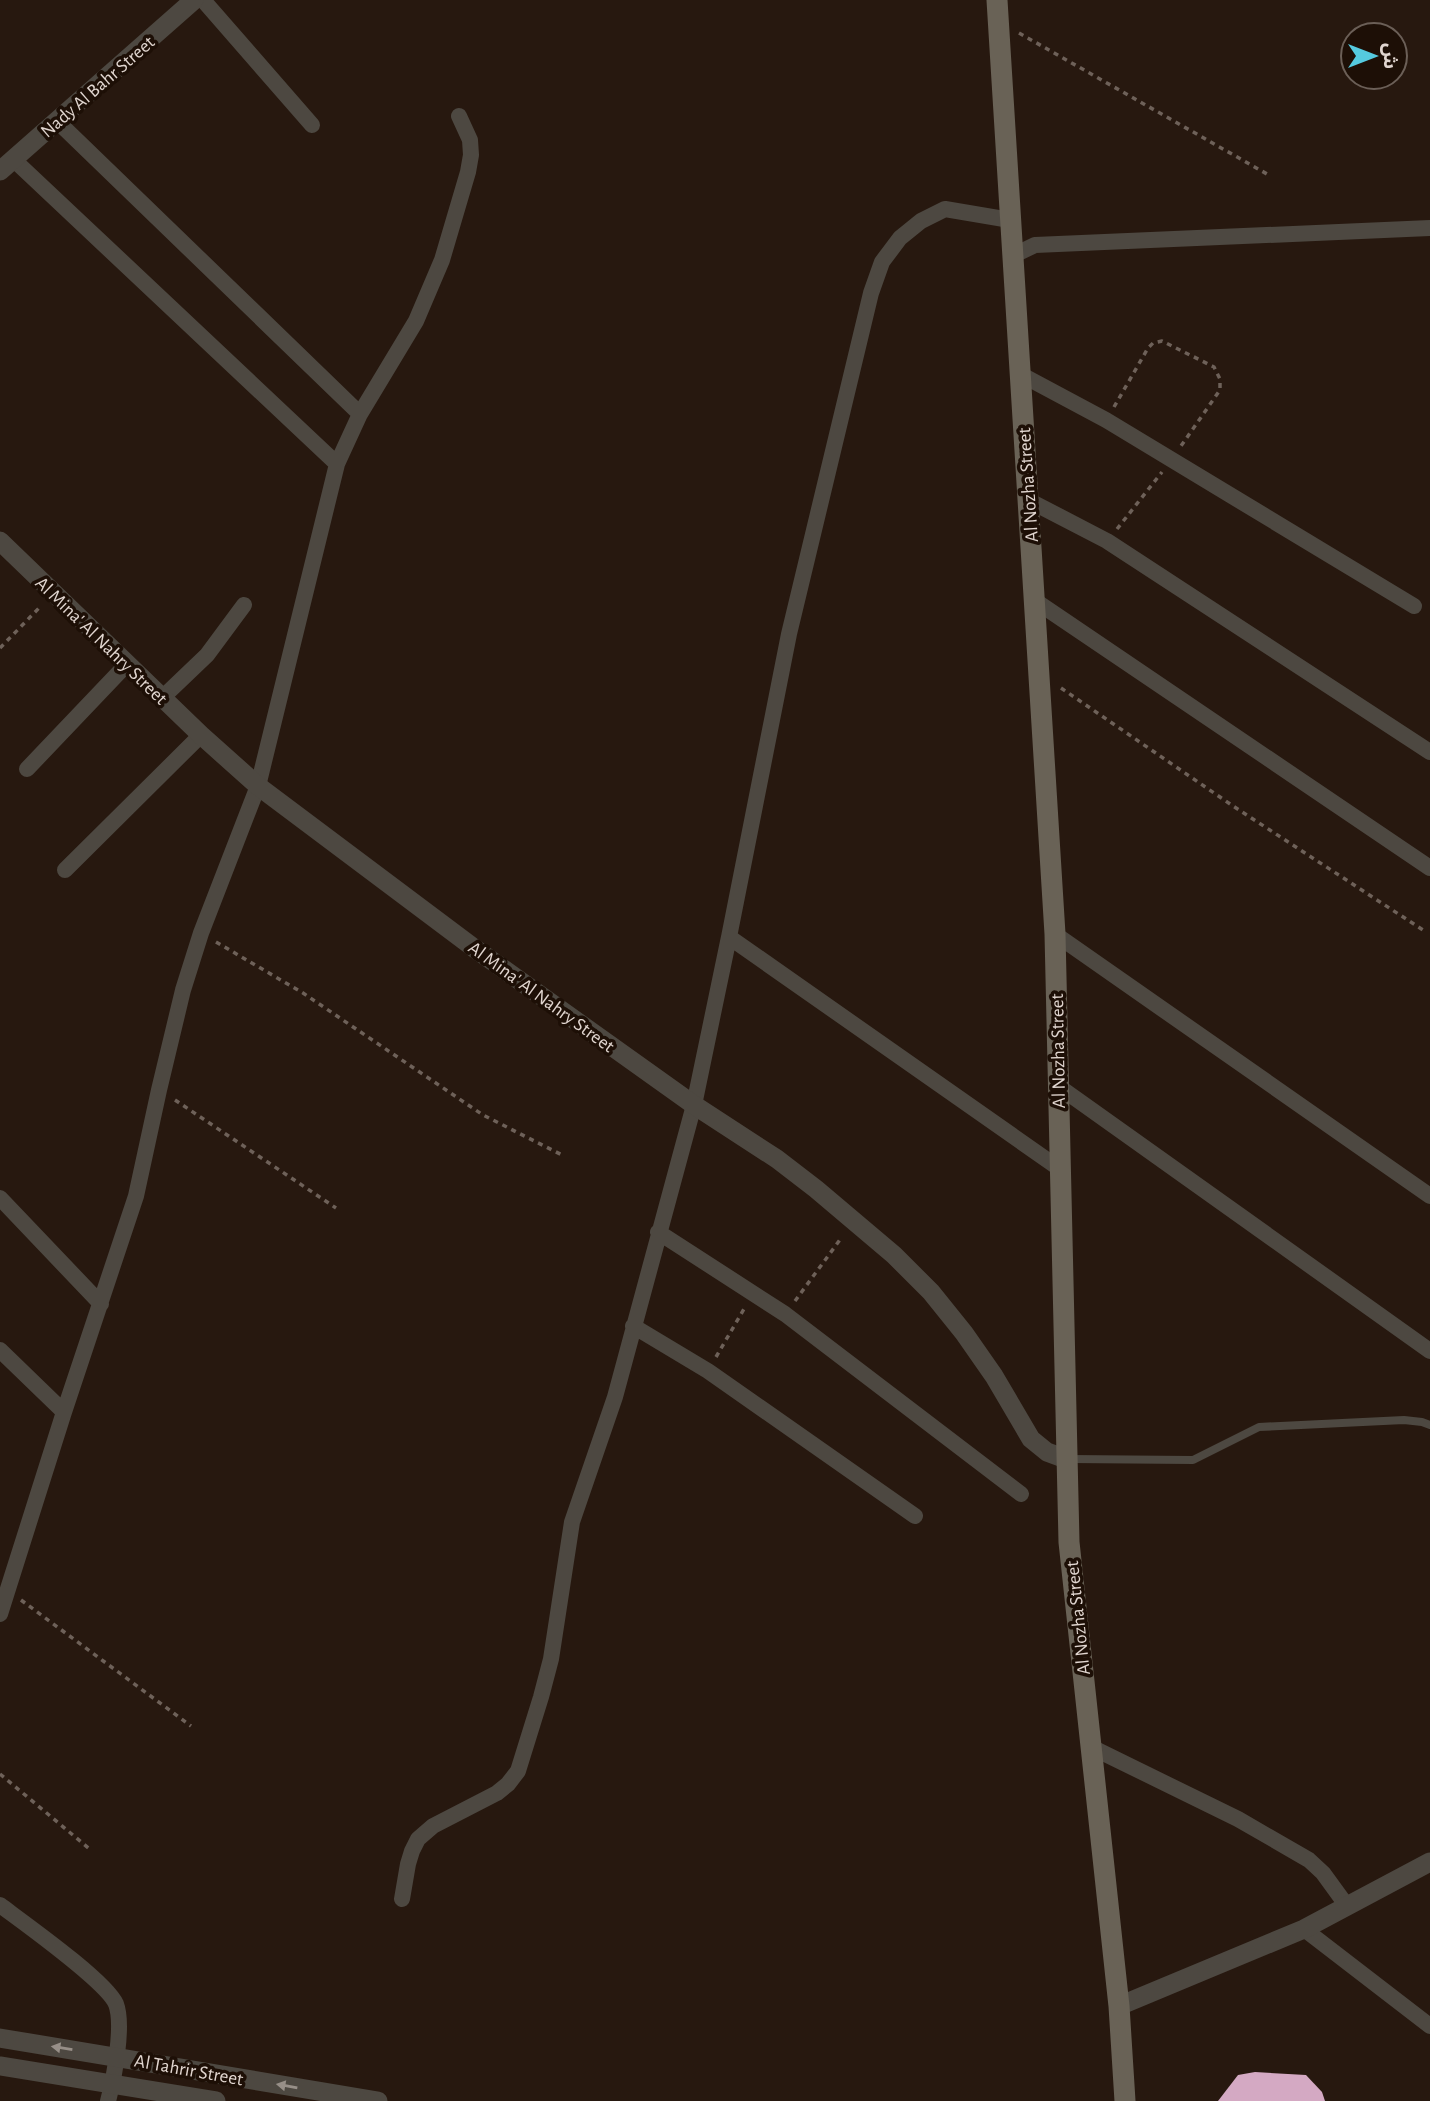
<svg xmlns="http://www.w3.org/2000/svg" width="1430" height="2101" font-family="'Alegreya Sans','Noto Sans Arabic',sans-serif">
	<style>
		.building { fill: #d4a9c3 }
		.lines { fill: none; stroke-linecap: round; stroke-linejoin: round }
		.path { stroke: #6e6159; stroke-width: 3.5; stroke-dasharray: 5 5; stroke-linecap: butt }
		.service { stroke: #4d4841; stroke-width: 8 }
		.minor { stroke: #4d4841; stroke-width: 16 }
		.tertiary { stroke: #4d4841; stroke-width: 19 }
		.secondary { stroke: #696256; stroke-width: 21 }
		.oneway { fill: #978f88 }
		.labels { text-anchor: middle; stroke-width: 7; stroke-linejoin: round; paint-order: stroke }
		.street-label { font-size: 19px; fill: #e1d6d0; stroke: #1d0f06 }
	</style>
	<rect width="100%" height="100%" fill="#27180f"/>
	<path class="building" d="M1255,2072L1306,2075L1322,2092L1325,2101H1218L1238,2075Z"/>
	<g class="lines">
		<path class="path" d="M1019,33L1267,174
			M1114,407L1148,348L1153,343L1162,341L1214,367L1220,379V390L1181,446
			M1117,529L1162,472
			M0,648L40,607
			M1061,688L1233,806L1423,930
			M216,942L303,993L483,1115L562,1155
			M175,1100L336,1208
			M795,1301L842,1237
			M716,1357L744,1309
			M21,1600L191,1726
			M0,1774L92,1851"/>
		<path class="service" d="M1069,1459L1193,1460L1259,1427L1404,1420L1422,1422L1430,1425"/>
		<path class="minor" d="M203,0L312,125
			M57,121L360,414
			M13,159L337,464
			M1012,256L1035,245L1430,228
			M1020,374L1106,420L1414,606
			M1028,500L1107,541L1430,752
			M1034,600L1430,868
			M162,698L207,655L244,605
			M27,769L127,664
			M65,870L201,735
			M1055,934L1430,1196
			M729,937L789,634L871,293L882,262L900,238L921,221L945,209L1010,220
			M1058,1086L1430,1351
			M0,1198L101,1304
			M658,1232L785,1314L1021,1494
			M633,1326L708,1371L915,1516
			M0,1350L64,1412
			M0,1614L64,1412L136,1196L159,1090L183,990L201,933L258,786L337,464L360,414L416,321L442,260L468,172L471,155L470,140L459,116
			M1091,1747L1238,1819L1309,1860L1323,1873L1347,1906
			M402,1899L408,1864L412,1851L418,1839L433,1826L497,1793L508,1784L518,1771L541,1697L551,1659L572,1522L615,1397L694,1105L729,937L1060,1169
			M0,1905C24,1923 106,1981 116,2004C124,2025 114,2079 108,2101
			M1304,1929L1430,2026"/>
		<path class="tertiary" d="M0,171L194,0
			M0,541L201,735L258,786L474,948L694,1105L777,1159L816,1189L894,1255L931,1292L964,1333L994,1376L1031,1439L1047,1452L1066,1459
			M1119,2006L1304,1929L1430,1862
			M0,2038L378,2101
			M0,2066L216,2101"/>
		<path class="secondary" d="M997,0L1055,934L1069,1542L1119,2006L1125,2101"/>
	</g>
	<defs><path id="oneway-solid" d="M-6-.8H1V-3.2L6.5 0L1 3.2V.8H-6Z" transform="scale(1.75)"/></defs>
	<g class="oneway">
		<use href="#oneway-solid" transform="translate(62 2048) rotate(-171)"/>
		<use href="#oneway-solid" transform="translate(287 2086) rotate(-170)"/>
	</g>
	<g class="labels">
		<g class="street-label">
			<text transform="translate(97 86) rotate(-41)" y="7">Nady Al Bahr Street</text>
			<text transform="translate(1027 485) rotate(-94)" y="7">Al Nozha Street</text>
			<text transform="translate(102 640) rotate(44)" y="7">Al Mina' Al Nahry Street</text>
			<text transform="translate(542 996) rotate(36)" y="7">Al Mina' Al Nahry Street</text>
			<text transform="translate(1057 1051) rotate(-91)" y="7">Al Nozha Street</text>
			<text transform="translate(1077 1618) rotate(-96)" y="7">Al Nozha Street</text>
			<text transform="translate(189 2069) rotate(10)" y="7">Al Tahrir Street</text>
		</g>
	</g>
	<g transform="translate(1374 56) rotate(90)"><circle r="33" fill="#1d0f06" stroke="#6b5f57" stroke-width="2"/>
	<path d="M0-5L12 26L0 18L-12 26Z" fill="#55cadf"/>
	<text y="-10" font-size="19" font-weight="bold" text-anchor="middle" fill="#e1d6d0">ش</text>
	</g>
</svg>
